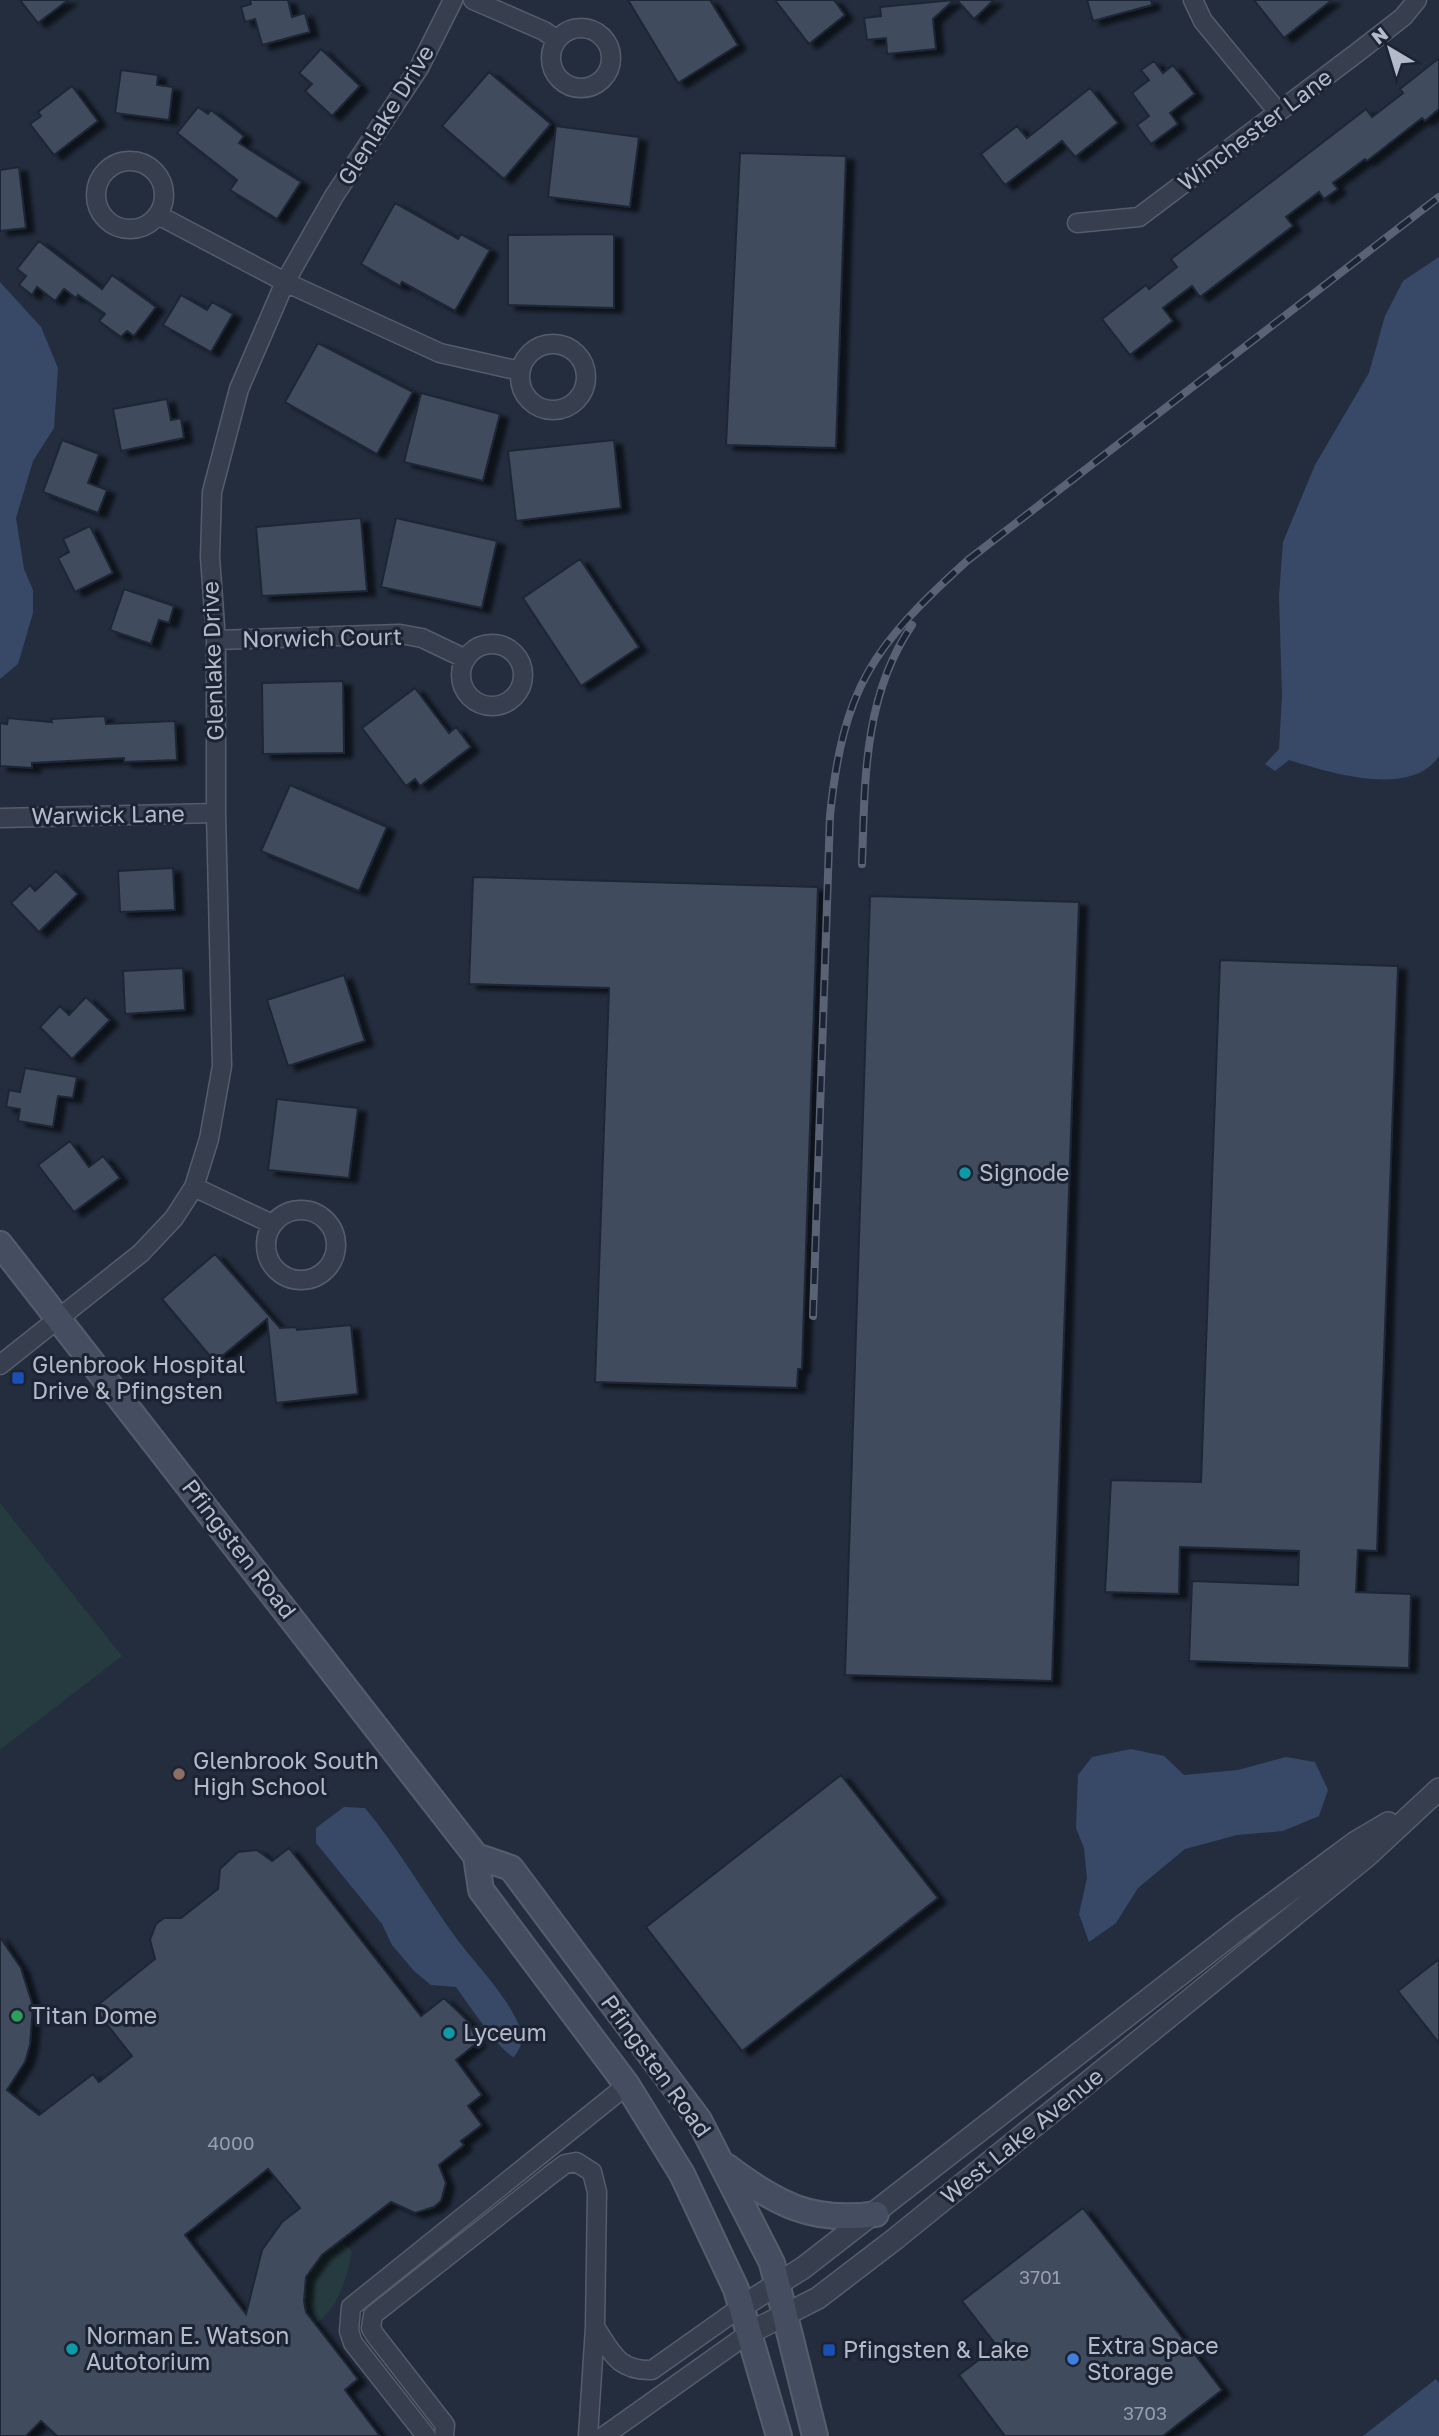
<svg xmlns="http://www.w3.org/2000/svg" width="1439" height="2436" font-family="'Golos Text',sans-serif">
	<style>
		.green { fill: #253b3f }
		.water { fill: #384968 }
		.building { fill: #3f4b5d; stroke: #1e2635; stroke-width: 2; fill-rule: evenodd; filter: url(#shadow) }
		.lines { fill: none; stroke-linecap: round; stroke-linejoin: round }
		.minor-casing { stroke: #555d6c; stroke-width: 21 }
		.tertiary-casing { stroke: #555d6c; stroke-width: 24 }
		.secondary-casing { stroke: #555d6c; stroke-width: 28 }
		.minor { stroke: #373f4e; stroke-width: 18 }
		.tertiary { stroke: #373f4e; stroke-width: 21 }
		.secondary { stroke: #454e61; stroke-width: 24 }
		.rail-casing { stroke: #596375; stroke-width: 8 }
		.rail { stroke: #1c2433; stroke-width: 5; stroke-dasharray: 16; stroke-linecap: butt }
		.culture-dot { fill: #0f9aa8; stroke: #1c2433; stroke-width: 2.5 }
		.transit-dot { fill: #1a4fb4; stroke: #1c2433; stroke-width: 2.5 }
		.education-dot { fill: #8d6e63; stroke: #1c2433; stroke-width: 2.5 }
		.leisure-dot { fill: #2e9e5b; stroke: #1c2433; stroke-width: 2.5 }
		.shop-dot { fill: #3f7fe0; stroke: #1c2433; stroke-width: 2.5 }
		.labels { text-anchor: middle; stroke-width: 6; stroke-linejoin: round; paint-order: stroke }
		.number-label { font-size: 19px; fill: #969eae }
		.street-label { font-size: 23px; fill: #b3bac9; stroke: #1c2433 }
		.poi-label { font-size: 23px; fill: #b3bac9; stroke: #1c2433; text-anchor: start }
	</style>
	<defs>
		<filter id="shadow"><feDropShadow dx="8" dy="4.5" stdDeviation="2" flood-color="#0009"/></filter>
	</defs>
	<rect width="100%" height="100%" fill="#232d3e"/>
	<path class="green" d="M0,1503L122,1656L0,1750Z
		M342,2240L352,2252C346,2281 339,2306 315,2325C290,2287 311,2264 342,2240Z"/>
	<path class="water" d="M1439,257V756C1411,799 1328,772 1289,760L1275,771L1265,764L1279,749L1282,696L1279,596L1283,542L1315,465L1369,373L1385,316L1403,281Z
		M0,282L41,327L58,368L54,428L33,461L16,518L24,569L33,590V613L18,664L0,679Z
		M1131,1749L1164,1756L1184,1775L1238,1770L1286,1757L1315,1762L1328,1790L1319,1816L1283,1831L1237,1835L1185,1849L1138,1888L1116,1923L1089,1942L1079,1914L1087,1878L1084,1848L1076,1828L1078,1775L1092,1757Z
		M344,1807L365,1808C398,1848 424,1893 454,1935C473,1962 513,2001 521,2032C524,2042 519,2050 514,2057C501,2053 467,2002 456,1987L431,1985L414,1971L392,1945L382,1924L316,1843V1828Z
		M1436,2379L1439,2383V2436H1363Z"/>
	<path class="building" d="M20,0H68L38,23Z
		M250,0H288L292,17L305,13L310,32L262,45L255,19L245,22L241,7L251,4Z
		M628,0H710L738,45L678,83Z
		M775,0H834L845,15L809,44Z
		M954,0L933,19L936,49L887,54L886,38L867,40L864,18L881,16L880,7Z
		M957,0H994L974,19Z
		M1087,0H1151L1152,5L1093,21Z
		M1254,0H1332L1284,38Z
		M321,49L360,86L332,116L305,91L312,84L299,73Z
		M1439,58V109L1425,121L1422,118L1367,161L1365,159L1333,183L1338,189L1324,199L1319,192L1286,217L1293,226L1200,297L1192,286L1163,308L1173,321L1130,355L1102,319L1146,285L1149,289L1177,267L1171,259L1366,109L1372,117L1403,93L1400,89Z
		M1154,61L1163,73L1173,65L1195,94L1170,113L1178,124L1151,144L1137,125L1149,116L1132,93L1149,80L1141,70Z
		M121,70L158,75L157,85L173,87L169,120L115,113Z
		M489,72L551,124L504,179L442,126Z
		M72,86L98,121L54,155L30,124L41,116L38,112Z
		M1090,88L1118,123L1075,157L1062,141L1005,185L981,154L1017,126L1027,138Z
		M198,107L208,114L211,110L244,136L239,143L301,182L277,219L230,190L237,180L177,133Z
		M556,126L639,137L630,207L548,197Z
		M740,153L846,156L836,448L726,445Z
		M19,167L26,228L0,231V170Z
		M395,203L458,239L461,234L490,250L455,311L402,282L400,286L361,264Z
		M614,234V308L508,305V235Z
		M39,241L102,289L112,275L156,307L134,336L127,331L121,337L99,321L105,314L78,295L76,298L64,289L55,301L37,287L32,295L19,285L26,276L17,269Z
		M181,295L207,310L212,302L233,314L211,352L163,325Z
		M318,343L413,392L377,454L285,402Z
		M421,393L500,414L483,481L404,462Z
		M167,399L171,420L181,418L184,438L121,451L113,409Z
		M62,440L99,454L88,483L107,490L98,513L43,492Z
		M614,440L621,508L516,521L508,451Z
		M361,518L367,591L262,596L256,527Z
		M396,518L497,541L482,608L381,587Z
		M90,526L113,573L75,592L58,558L69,552L63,539Z
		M580,559L639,647L581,686L523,598Z
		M124,589L174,606L169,623L159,620L151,644L110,630Z
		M343,681L344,753L263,754L262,683Z
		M415,688L449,733L456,727L471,747L420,786L415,779L406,786L362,728Z
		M105,716L106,724L175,721L177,760L124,762V758L32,763V768L0,766V723L7,724L8,718L52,722L51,719Z
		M290,785L387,827L359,891L261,851Z
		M173,868L175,910L120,912L118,871Z
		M56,871L78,894L39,932L11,903L30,885L35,891Z
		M473,877L818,887L802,1369H798L797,1388L595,1382L609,988L469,984Z
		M870,896L1079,902L1052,1681L845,1675Z
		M1220,960L1398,966L1377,1551L1358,1550L1356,1592L1411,1594L1409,1668L1189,1661L1192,1581L1298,1585L1299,1551L1180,1547L1179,1594L1105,1592L1111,1480L1201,1482Z
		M183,968L185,1010L125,1014L123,971Z
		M344,975L365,1041L288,1066L267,1000Z
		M86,997L110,1020L72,1059L40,1027L60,1006L69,1015Z
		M25,1068L77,1077L73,1098L58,1096L53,1127L18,1121L20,1109L6,1107L9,1090L20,1092Z
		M277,1099L358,1108L349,1178L268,1170Z
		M70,1141L89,1167L103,1156L120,1178L74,1212L38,1165Z
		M215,1254L280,1328L296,1327L297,1330L351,1325L358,1394L276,1403L267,1319L215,1362L162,1299Z
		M841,1775L938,1898L742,2051L646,1927Z
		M289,1848L421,2016L444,1998L470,2023L477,2043L456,2060L482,2095L468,2106L482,2125L461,2141L464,2145L439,2165L446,2183L441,2201L434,2207L415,2213L391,2202L322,2255L306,2277L304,2301L306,2312L358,2379L345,2390L380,2436H57L41,2421L26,2436H0V1937L21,1968L33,2006L30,2045L25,2062L7,2090L39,2115L93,2074L99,2082L132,2056L94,2008L155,1959L150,1940L156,1924L164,1918H181L218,1889L220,1869L238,1852L257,1850L272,1861ZM268,2169L300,2208L282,2222L262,2250L246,2314L185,2235Z
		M1439,1959V2043L1398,1991Z
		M1083,2208L1222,2390L1163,2436H1005L959,2375L997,2346L962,2301Z"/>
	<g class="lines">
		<g class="minor-casing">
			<path id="minor" d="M473,0L544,31L557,40
				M1193,0L1203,21L1278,112
				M551 58a30 30 0 1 1 60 0a30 30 0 1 1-60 0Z
				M96 195a34 34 0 1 1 68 0a34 34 0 1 1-68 0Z
				M158,215L285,282L440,353L520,371
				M1077,223L1139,217L1358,52L1403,17L1417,0
				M520 377a33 33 0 1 1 66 0a33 33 0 1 1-66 0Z
				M216,640L400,634L422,638L466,659
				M461 675a31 31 0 1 1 62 0a31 31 0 1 1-62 0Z
				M0,818L216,813
				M194,1187L272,1224
				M266 1245a35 35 0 1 1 70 0a35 35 0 1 1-70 0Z
				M0,1365L141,1253L174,1218L194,1187L209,1139L222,1066L216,813V640L210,557L212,492L239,389L285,282L334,196L419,68L453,0
				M595,2327C612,2353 618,2371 652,2370L741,2307
				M426,2436L353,2343L349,2331L351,2307L627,2085
				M444,2436L445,2425L375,2335L371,2328L373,2315L553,2173L565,2164L576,2162L592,2172L597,2192L595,2327L588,2436
				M604,2436L749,2333"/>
		</g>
		<g class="tertiary-casing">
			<path id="tertiary" d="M741,2307L803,2268L1240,1928L1356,1842L1388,1823
				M749,2333L818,2298L895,2239L1367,1856L1439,1789"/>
		</g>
		<g class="secondary-casing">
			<path id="secondary" d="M0,1244L476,1856L481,1890L627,2085L682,2174L736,2289L779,2436
				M476,1856L511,1868L699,2120L772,2263L815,2436
				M726,2166C776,2203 811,2224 876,2214"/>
		</g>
		<use href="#minor" class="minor"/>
		<use href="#tertiary" class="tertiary"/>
		<use href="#secondary" class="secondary"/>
		<g class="rail-casing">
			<path id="rail" d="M862,864C865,781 863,697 912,625
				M813,1316L830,816C843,687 873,646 968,560L1439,197"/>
		</g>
		<use href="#rail" class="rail"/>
	</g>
	<g class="culture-dot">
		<circle cx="965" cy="1173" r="7"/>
		<circle cx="449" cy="2033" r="7"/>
		<circle cx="72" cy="2349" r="7"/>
	</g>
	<g class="transit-dot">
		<rect x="11" y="1371" width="14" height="14" rx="3.5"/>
		<rect x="822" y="2343" width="14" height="14" rx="3.5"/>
	</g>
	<circle class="education-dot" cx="179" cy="1774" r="7"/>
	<circle class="leisure-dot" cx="17" cy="2016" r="7"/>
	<circle class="shop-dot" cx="1073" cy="2359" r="7"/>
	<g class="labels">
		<g class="number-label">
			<text x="231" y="2150">4000</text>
			<text x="1040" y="2284">3701</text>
			<text x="1145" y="2420">3703</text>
		</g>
		<g class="street-label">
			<text transform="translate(386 115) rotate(-58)" y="8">Glenlake Drive</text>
			<text transform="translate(1255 130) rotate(-37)" y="8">Winchester Lane</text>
			<text transform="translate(322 638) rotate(-1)" y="8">Norwich Court</text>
			<text transform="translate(213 661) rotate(-92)" y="8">Glenlake Drive</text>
			<text transform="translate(108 815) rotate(-1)" y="8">Warwick Lane</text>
			<text transform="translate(239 1549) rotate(52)" y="8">Pfingsten Road</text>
			<text transform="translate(656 2066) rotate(54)" y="8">Pfingsten Road</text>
			<text transform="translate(1022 2136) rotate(-39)" y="8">West Lake Avenue</text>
		</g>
		<g class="poi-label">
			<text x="979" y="1181">Signode</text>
			<text x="32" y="1373">Glenbrook Hospital<tspan x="32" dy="26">Drive &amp; Pfingsten</tspan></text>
			<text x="193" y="1769">Glenbrook South<tspan x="193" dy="26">High School</tspan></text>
			<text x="31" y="2024">Titan Dome</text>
			<text x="463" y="2041">Lyceum</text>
			<text x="86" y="2344">Norman E. Watson<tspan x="86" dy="26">Autotorium</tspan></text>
			<text x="1087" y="2354">Extra Space<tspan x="1087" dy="26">Storage</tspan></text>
			<text x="843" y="2358">Pfingsten &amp; Lake</text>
		</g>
	</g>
	<g transform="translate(1390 49) rotate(322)" stroke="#1c2433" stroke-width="5" paint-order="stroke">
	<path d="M0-5L12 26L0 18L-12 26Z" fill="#b3bac9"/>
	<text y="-10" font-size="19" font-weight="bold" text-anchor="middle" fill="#b3bac9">N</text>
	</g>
</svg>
